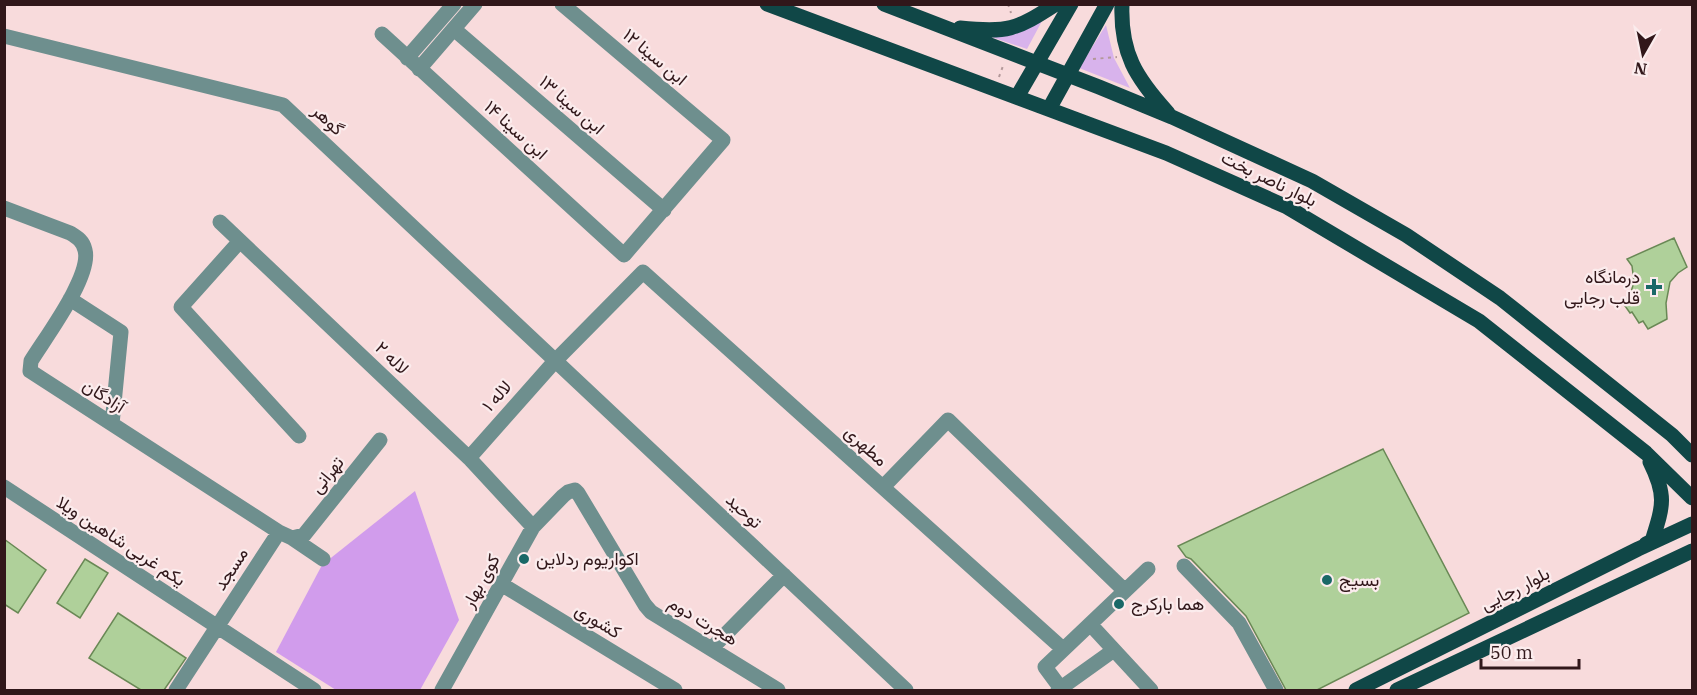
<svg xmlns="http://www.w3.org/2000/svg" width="1697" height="695" font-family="'IBM Plex Serif',Vazirmatn,serif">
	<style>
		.green { fill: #d8b3ec }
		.forest { fill: #d19cec }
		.building { fill: #afd09a; stroke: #698855; stroke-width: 1.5 }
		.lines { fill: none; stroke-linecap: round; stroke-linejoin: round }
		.path { stroke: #b39899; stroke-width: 2; stroke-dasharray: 3 4.5; stroke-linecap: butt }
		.minor { stroke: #6e8f8e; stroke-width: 15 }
		.major { stroke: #104747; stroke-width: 15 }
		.poi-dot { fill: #1a6867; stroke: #fbeced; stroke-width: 2 }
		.labels { text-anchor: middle; stroke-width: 4.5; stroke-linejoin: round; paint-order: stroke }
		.street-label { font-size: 18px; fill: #31171a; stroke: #fbeced }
		.poi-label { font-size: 18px; fill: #31171a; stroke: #fbeced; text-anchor: start }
	</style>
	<rect width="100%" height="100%" fill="#f8dbdc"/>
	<path class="green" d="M1042,21L1027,49L991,37Z
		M1106,25L1114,58L1130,88L1079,68Z"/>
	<path class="forest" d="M415,491L459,620L420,690H336L276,652L322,565Z"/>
	<path class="building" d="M1674,238L1687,267L1678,273L1670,282L1666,303L1667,319L1648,329L1643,321L1639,323L1632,312L1630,313L1623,303L1631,292L1634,282L1632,266L1627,259Z
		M1383,449L1469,613L1317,690H1286L1246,616L1191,559L1186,557L1178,546Z
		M4,539L46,570L18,613L4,604Z
		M85,559L108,573L80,618L57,603Z
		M118,613L186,658L164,690H141L89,658Z"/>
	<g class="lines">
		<path class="path" d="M1008,4L1011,13
			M1093,59L1117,57
			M999,77L1003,66"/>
		<path class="minor" d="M455,30L664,210
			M382,34L624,255L723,140L562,4
			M4,36L283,105L906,690
			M407,58L454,4
			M419,69L475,4
			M4,208L70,233C78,238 83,241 85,250C92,276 45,338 31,361L30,371L279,532L292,538L304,535L380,440
			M220,222L469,458L533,527
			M240,241L181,307L299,436
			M70,299L121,332L112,424
			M469,458L555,361L643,272L1063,649
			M4,487L314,690
			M883,487L948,420L1125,591
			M292,538L323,559
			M1184,566L1239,623L1276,690
			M501,584L675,690
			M1090,624L1151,690
			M711,649L784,575
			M176,690L279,532
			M442,690L533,527L563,496L568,492L575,490L578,493L645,605L651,612L778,690
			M1058,690L1114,650
			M1062,690L1045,667L1148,569"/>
		<path class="major" d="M767,4L1166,153L1287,207L1479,321L1646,453L1692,498
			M884,4L1099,87L1172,117L1312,181L1406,235L1500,298L1672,435L1692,455
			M1122,4C1120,53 1136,78 1168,113
			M960,28C1008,33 1016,30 1056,4
			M1017,97L1071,4
			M1049,109L1107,4
			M1646,544L1652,541C1663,506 1667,496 1650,462
			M1356,690L1638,549L1692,524
			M1397,690L1692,551"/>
	</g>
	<g class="poi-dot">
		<path d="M1651 278h6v6h6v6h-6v6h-6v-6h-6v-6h6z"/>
		<circle cx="524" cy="559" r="6"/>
		<circle cx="1327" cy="580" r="6"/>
		<circle cx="1119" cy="604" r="6"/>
	</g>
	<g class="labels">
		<g class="street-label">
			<text transform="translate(655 57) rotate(40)" y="6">ابن سینا ۱۲</text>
			<text transform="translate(572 105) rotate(41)" y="6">ابن سینا ۱۳</text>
			<text transform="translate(328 120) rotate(43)" y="6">گوهر</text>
			<text transform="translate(516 130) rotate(42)" y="6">ابن سینا ۱۴</text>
			<text transform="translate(1269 179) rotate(26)" y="6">بلوار ناصر بخت</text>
			<text transform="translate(392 358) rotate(44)" y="6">لاله ۲</text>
			<text transform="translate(104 396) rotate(33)" y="6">آزادگان</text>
			<text transform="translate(497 396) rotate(-48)" y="6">لاله ۱</text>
			<text transform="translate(866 446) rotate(42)" y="6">مطهری</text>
			<text transform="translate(327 475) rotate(-51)" y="6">تهرانی</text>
			<text transform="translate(744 511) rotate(43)" y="6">توحید</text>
			<text transform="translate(121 541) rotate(33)" y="6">یکم غربی شاهین ویلا</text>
			<text transform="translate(231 569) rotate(-57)" y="6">مسجد</text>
			<text transform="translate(481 581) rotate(-61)" y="6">کوی بهار</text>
			<text transform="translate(1515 589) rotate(-27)" y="6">بلوار رجایی</text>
			<text transform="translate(598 621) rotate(31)" y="6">کشوری</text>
			<text transform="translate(703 621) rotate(31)" y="6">هجرت دوم</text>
		</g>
		<g class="poi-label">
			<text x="1640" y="283" text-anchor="end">درمانگاه<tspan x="1640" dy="21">قلب رجایی</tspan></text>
			<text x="536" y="565">اکواریوم ردلاین</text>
			<text x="1339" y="586">بسیج</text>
			<text x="1131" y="610">هما بارکرج</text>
		</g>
	</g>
	<rect width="1697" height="695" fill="none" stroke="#31171a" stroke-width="12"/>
	<g transform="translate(1643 54) rotate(189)" stroke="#fbeced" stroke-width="4.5" paint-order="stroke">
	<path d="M0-4.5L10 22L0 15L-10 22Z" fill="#31171a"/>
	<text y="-9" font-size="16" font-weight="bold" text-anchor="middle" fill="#31171a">N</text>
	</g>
	<path d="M1481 659v9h98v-9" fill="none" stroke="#31171a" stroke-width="3"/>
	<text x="1490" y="659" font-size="18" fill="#31171a" stroke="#fbeced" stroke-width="4.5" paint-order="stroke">50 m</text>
</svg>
